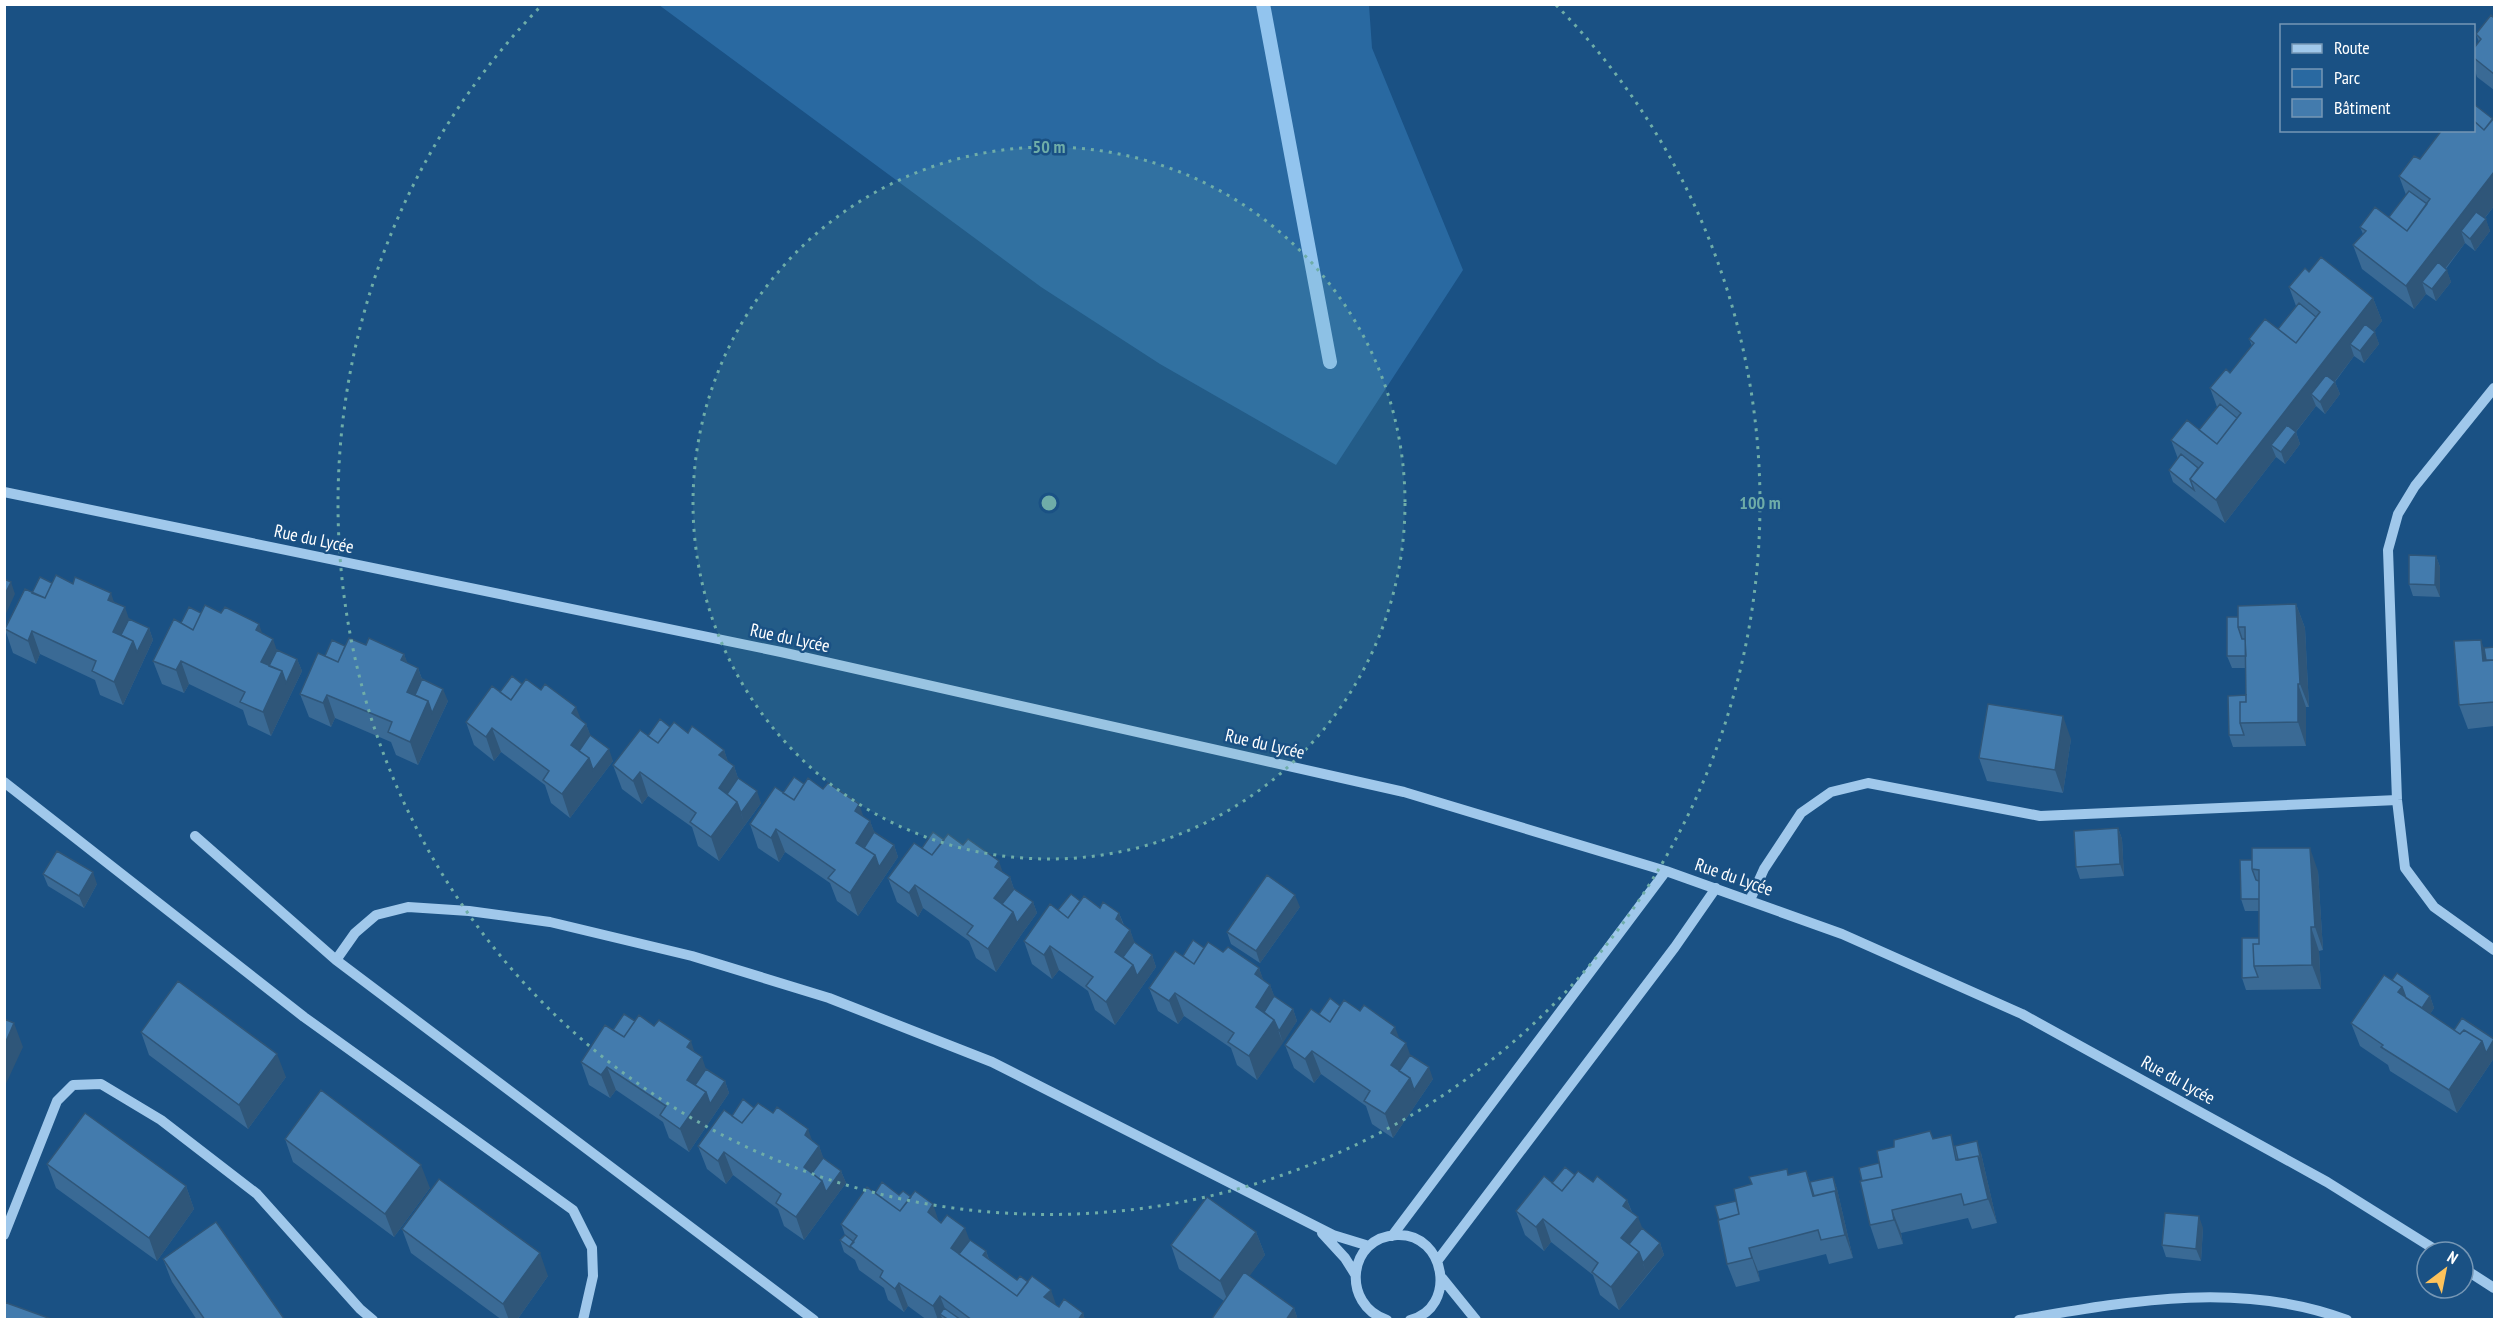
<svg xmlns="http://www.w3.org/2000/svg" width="2499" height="1324" font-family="'PT Sans Narrow',sans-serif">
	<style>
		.green { fill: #2969a1 }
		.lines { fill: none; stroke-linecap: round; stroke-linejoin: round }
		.stream { stroke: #92c4ee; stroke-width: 14 }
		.minor { stroke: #a0c8eb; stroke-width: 10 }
		.wall { fill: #3a6a95 }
		.shaded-wall { fill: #2f5679 }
		.building { fill: #437bad; stroke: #2f5679; stroke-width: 1.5 }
		.ring { fill: none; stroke: #6fada8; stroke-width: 3; stroke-dasharray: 3 6 }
		.labels { text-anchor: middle; stroke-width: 5; stroke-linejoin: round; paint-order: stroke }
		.street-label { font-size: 18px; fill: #fff; stroke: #1a5184 }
		.centre { fill: #6fada8; stroke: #1a5184; stroke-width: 3 }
		.ring-label { font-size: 18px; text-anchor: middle; font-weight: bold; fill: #6fada8; stroke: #1a5184; stroke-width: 5; stroke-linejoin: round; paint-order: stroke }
	</style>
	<rect width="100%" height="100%" fill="#1a5184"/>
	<path class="green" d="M659,5H1369L1372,48L1463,270L1336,465L1160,364L1041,287Z"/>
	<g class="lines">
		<path class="stream" d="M1263,4L1330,362"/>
		<path class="minor" d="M2494,388L2415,486L2398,514L2388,550L2397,800L2405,868L2434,907L2494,950
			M4,492L781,652L1404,792L1666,871L1842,934L2022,1014L2327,1182L2439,1252
			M4,782L304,1017L573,1210L592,1248L593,1276L583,1320
			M195,836L336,960L814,1320
			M1750,900L1764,869L1801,813L1831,792L1868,783L2040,816L2397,800
			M336,960L355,933L376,915L408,907L469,911L550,922L692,956L829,998L992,1062L1333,1235L1369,1246
			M1322,1233L1345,1258L1355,1274
			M4,1235L57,1101L73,1085L101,1084L161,1120L257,1194L360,1309L373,1320
			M1392,1236L1666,871
			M1438,1260L1675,947L1716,888
			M2463,1268L2494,1288
			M1442,1278L1476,1320
			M1387,1320C1341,1305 1347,1237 1397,1235C1446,1233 1458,1308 1410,1320
			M2019,1320C2129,1301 2240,1280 2347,1320"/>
	</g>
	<path class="wall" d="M2494,18V90L2477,77L2474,67V48L2479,42L2476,34Z
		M2494,117V206L2485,218L2490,231L2475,251L2465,243L2446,269L2451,282L2436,301L2426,294L2414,309L2362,269L2353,245L2363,234L2360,227L2389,217L2406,195L2399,176L2420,159L2441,132V130H2474L2493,119Z
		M2309,272L2373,298L2382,321L2374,331L2379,344L2364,363L2354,356L2335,382L2340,394L2325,414L2316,406L2296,432L2300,444L2285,464L2276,457L2225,523L2173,482L2169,470L2178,459L2171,440L2199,430L2217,407L2210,388L2230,373L2252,346L2249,339L2278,329L2296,306L2289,287Z
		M2436,556L2440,567V597L2413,596L2409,584Z
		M52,583L73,584L114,603L129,619L149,628L153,640L123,705L100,695L95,680L40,654L36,664L13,653L5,629L32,593Z
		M2296,604L2305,628L2309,707H2306V746L2233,747L2229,735L2246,695V668H2232L2227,656L2238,617Z
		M201,613L262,633L277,650L297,659L302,671L271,736L248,725L243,710L189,684L184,693L162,684L153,661L181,623Z
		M366,645L404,654L407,663L418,668L422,679L448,701L418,765L396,755L391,742L335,718L331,727L309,717L300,694L325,656L345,646Z
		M2494,647V726L2468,729L2459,705L2484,650Z
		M522,684L586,724L590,735L613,761L570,818L551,803L545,785L501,752L494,761L474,745L466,722L500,692Z
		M670,727L688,733L724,750L728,762L734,766L738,778L761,803L719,861L698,846L692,827L648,796L642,804L622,789L613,765L648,736Z
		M2071,739L2063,793L1987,781L1979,758Z
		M804,784L863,816L870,821L874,832L894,845L898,857L858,916L837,901L830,883L785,852L779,862L758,848L750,824L783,793Z
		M2118,828L2122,839L2124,876L2080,879L2076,867Z
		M944,840L1010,877L1014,889L1033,902L1037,913L1021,935L996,972L976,958L969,941L923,908L918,917L897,902L888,878L922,848Z
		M2240,860L2318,871L2323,950L2319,951L2321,989L2246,990L2242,978L2259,938V911H2245L2241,899Z
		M43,874L97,884L84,908L48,886Z
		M1080,901L1119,913L1124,925L1130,930L1134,942L1152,955L1156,967L1115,1025L1095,1010L1088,991L1059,970L1052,979L1032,964L1024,941L1058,910Z
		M1300,907L1260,963L1231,944L1227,932Z
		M1204,948L1223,952L1259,968L1263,980L1270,985L1274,996L1293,1009L1297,1021L1257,1080L1237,1065L1231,1048L1184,1016L1178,1024L1158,1011L1149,988L1183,956Z
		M2392,980L2430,996L2434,1008L2430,1014L2454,1030L2494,1040V1058L2457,1113L2390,1071L2388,1065L2360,1046L2351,1023Z
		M1340,1006L1399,1039L1410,1055L1433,1079L1393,1138L1372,1124L1366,1106L1321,1074L1314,1083L1294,1068L1285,1045L1319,1014Z
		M635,1021L695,1052L706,1069L725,1081L729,1093L689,1152L669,1138L663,1122L616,1090L610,1098L589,1085L581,1062L613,1030Z
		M141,1032L286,1077L248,1129L149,1055Z
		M754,1108L813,1142L819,1146L823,1158L841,1171L846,1183L804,1240L784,1226L778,1209L733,1175L726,1184L707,1169L698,1146L732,1116Z
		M285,1139L430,1188L394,1237L293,1162Z
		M1955,1146L1981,1153L1997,1223L1972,1229L1968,1218L1901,1233L1903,1244L1878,1249L1870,1225L1862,1181L1879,1163Z
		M47,1164L186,1186L194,1209L157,1261L56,1188Z
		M1806,1171L1810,1182L1833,1177L1837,1189L1853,1258L1829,1264L1826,1254L1758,1271L1760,1281L1736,1287L1727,1264L1719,1220L1789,1175Z
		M1575,1175L1593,1182L1627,1200L1632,1212L1642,1228L1660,1243L1664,1255L1619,1310L1600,1295L1593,1275L1551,1242L1544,1251L1525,1235L1516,1211L1552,1183Z
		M875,1193L899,1195L986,1251L989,1259L1017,1280L1059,1307L1083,1313L1085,1320H927L908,1306L904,1312L888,1300L884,1288L859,1270L855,1260L844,1252L840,1240L845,1235L841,1224Z
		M2203,1228L2201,1261L2166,1257L2162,1245Z
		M402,1229L548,1276L517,1320H502L411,1253Z
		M1256,1232L1265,1255L1249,1276L1294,1308L1298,1320H1211L1224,1301L1179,1269L1171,1245Z
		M163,1259L285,1320H197L172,1282Z"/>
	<path class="shaded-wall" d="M2494,172V206L2469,238L2461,231L2465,243L2430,288L2422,282L2426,294L2414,309L2406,286Z
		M2486,219L2490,231L2475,251L2470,239Z
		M2447,270L2451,282L2436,301L2432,289Z
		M2373,298L2382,321L2359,350L2350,344L2354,356L2320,401L2311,394L2316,406L2280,452L2271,445L2276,457L2225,523L2216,500Z
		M2375,332L2379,344L2364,363L2360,351Z
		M2335,382L2340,394L2325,414L2320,402Z
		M2296,432L2300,444L2285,464L2281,452Z
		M2436,556L2440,567V597L2435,585Z
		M11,582L15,594L4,618V596Z
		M111,593L119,617L108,600Z
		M2296,604L2305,628L2309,707L2300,684Z
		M125,607L133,631L125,647L113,632Z
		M259,624L267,647L256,630Z
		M149,628L153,640L123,705L114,682L133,641Z
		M32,631L40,654L36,664L28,641Z
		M273,639L281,662L273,677L261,662Z
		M2481,640L2489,663L2483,661Z
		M404,654L413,677L401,660Z
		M297,659L302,671L271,736L263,712L282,671Z
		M181,661L189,684L184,693L176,670Z
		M418,668L426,691L411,703L407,692Z
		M2298,684L2306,707V746L2298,722Z
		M443,689L448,701L418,765L410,742L428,701Z
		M327,695L335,718L331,727L323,703Z
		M576,707L584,727L586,724L595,747L575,757L571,745L572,713Z
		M2063,716L2071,739L2063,793L2055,770Z
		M492,728L501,752L494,761L486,737Z
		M609,749L613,761L570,818L562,794L589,758Z
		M724,750L731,770L734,766L742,790L727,811L719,788V755Z
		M640,772L648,796L642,804L633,781Z
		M757,791L761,803L745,825L741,813Z
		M737,802L745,825L719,861L711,837Z
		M859,804L867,826L870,821L879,844L868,860L856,843L855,811Z
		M2118,828L2122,839L2124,876L2120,864Z
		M776,829L785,852L779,862L771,838Z
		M894,845L898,857L858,916L850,893L875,855Z
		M2310,848L2318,871L2323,950L2315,927Z
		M999,861L1006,882L1010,877L1018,901L1007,916L994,898L995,867Z
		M93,872L97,884L84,908L79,896Z
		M915,885L923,908L918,917L909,893Z
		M1295,895L1300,907L1260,963L1256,951Z
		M1033,902L1037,913L1021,935L996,972L988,949L1013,912Z
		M1119,913L1127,935L1130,930L1139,954L1128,969L1115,952L1116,919Z
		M2311,927L2319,951L2321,989L2312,965Z
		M1050,946L1059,970L1052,979L1044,955Z
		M1152,955L1156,967L1115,1025L1106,1002L1133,965Z
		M1259,968L1267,990L1270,985L1279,1008L1268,1024L1256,1007L1255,974Z
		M2402,987L2410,1009L2398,992Z
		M1175,993L1184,1016L1178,1024L1169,1001Z
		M2430,996L2434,1008L2422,1026L2418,1014Z
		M1293,1009L1297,1021L1283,1043L1279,1031Z
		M1274,1020L1283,1043L1257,1080L1249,1056Z
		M14,1023L23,1047L4,1088V1046Z
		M1395,1027L1403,1048L1406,1043L1414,1066L1404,1082L1391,1065V1033Z
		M2494,1039V1058L2457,1113L2449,1090L2482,1041Z
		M691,1041L698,1063L702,1057L710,1081L700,1097L687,1080V1047Z
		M1312,1051L1321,1074L1314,1083L1305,1059Z
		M277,1054L286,1077L248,1129L239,1105Z
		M607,1067L616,1090L610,1098L601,1075Z
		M1429,1067L1433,1079L1393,1138L1385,1114L1410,1078Z
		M725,1081L729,1093L689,1152L680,1129L706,1092Z
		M808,1129L816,1151L819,1146L828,1170L808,1179L804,1167L805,1135Z
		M1977,1141L1981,1153L1997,1223L1988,1199L1978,1156Z
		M724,1152L733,1175L726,1184L718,1161Z
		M421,1165L430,1188L394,1237L385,1214Z
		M841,1171L846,1183L804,1240L796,1217L822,1181Z
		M1833,1177L1837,1189L1853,1258L1845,1235L1835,1191Z
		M186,1186L194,1209L157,1261L149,1238Z
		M1627,1200L1635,1221L1638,1217L1647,1240L1634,1256L1621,1238L1623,1206Z
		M933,1204L941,1228L928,1212Z
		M1892,1210L1901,1233L1903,1244L1894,1220Z
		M2199,1216L2203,1228L2201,1261L2196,1249Z
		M1543,1219L1551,1242L1544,1251L1536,1227Z
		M965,1228L974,1252L955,1260L951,1248Z
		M1256,1232L1265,1255L1229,1304L1220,1281Z
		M1660,1243L1664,1255L1647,1275L1643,1263Z
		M1749,1248L1758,1271L1760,1281L1752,1258Z
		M986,1251L990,1263L983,1255Z
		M1639,1252L1647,1275L1619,1310L1611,1287Z
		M540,1253L548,1276L517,1320H509L503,1304Z
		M899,1283L908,1306L904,1312L895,1289Z
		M1051,1290L1059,1313L1044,1297Z
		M940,1296L949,1319L940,1314L943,1320H938L933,1306Z
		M1294,1308L1298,1320H1286Z
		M1083,1313L1085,1320H1078Z"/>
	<path class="building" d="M2491,15L2494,18V74L2474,58V48L2481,39L2476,34Z
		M2475,105L2493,119L2484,130L2474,121V107Z
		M2494,117V172L2406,286L2353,245L2366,231L2360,227L2375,207L2407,231L2430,199L2399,176L2414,156L2420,159L2442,130H2474V121L2484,130Z
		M2409,191L2427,204L2407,231L2389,217Z
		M2476,212L2486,219L2470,239L2461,231Z
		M2321,257L2373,298L2216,500L2190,479L2203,463L2171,440L2187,420L2217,444L2241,413L2210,388L2226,369L2230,373L2254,343L2249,339L2265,319L2296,343L2320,312L2289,287L2305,268L2309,272Z
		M2438,262L2447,270L2432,289L2422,282Z
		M2299,303L2316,317L2296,343L2278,329Z
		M2365,324L2375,332L2360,351L2350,344Z
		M2326,375L2335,382L2320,402L2311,394Z
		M2220,404L2237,418L2217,444L2199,430Z
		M2287,425L2296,432L2281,452L2271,445Z
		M2181,454L2198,468L2190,479L2194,490L2169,470Z
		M2409,555L2436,556L2435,585L2409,584Z
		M56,575L73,584L75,577L111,593L108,600L125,607L113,632L133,641L114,682L92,671L96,661L32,631L28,641L5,629L25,589L45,598Z
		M40,577L52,583L45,598L32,593Z
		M4,579L11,582L4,596Z
		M2296,604L2300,684H2298V722L2240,723V702H2246L2245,627H2238V606Z
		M205,605L221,613L225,607L259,624L256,630L273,639L261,662L282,671L263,712L240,702L245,692L181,661L176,670L153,661L174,619L193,630Z
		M189,607L201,613L193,630L181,623Z
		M2227,617H2238V627L2242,639H2245L2246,656H2227Z
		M129,619L149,628L137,652L133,641L121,635Z
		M349,638L366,645L369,638L404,654L401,660L418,668L407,692L428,701L410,742L388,732L392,722L327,695L323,703L300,694L318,653L338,662Z
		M332,640L345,646L338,662L325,656Z
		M2481,640L2483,661L2494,660V702L2459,705L2454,641Z
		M2494,647V660H2486L2484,648Z
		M277,650L297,659L286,683L282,671L269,666Z
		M512,676L522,684L511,700L500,692Z
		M422,679L443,689L432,713L428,701L415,695Z
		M526,679L541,690L545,684L576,707L572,713L586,724L571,745L589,758L562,794L543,780L549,771L492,728L486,737L466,722L492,686L511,700Z
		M2246,695V702H2240V723L2244,735H2229L2228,696Z
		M1988,704L2063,716L2055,770L1979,758Z
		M660,719L670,727L658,743L648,736Z
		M674,722L688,733L692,726L724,750L719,755L734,766L719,788L737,802L711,837L690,822L696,813L640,772L633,781L613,765L640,730L658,743Z
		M590,735L609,749L593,770L589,758L579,751Z
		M794,777L804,784L794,800L783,793Z
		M738,778L757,791L741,813L737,802L727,794Z
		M808,778L823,789L828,783L859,804L855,811L870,821L856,843L875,855L850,893L828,878L835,870L776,829L771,838L750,824L775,787L794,800Z
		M2118,828L2120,864L2076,867L2074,831Z
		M874,832L894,845L879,867L875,855L864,848Z
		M933,832L944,840L932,855L922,848Z
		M948,834L963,845L968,839L999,861L995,867L1010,877L994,898L1013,912L988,949L967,934L973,926L915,885L909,893L888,878L914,843L932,855Z
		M2252,848H2310L2315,927H2311L2312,965L2254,966L2253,944H2259V870L2252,869Z
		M57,851L93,872L79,896L43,874Z
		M2240,860H2252V869L2256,880L2259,881V899H2241Z
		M1267,875L1295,895L1256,951L1227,932Z
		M1014,889L1033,902L1017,923L1013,912L1002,904Z
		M1071,894L1080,901L1068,918L1058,910Z
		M1084,896L1100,908L1103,902L1119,913L1116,919L1130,930L1115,952L1133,965L1106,1002L1086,986L1093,977L1050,946L1044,955L1024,941L1050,904L1068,918Z
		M2242,938H2259V944H2253L2254,966L2258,977L2242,978Z
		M1193,940L1204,948L1194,964L1183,956Z
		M1134,942L1152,955L1137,976L1133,965L1123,957Z
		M1208,942L1223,952L1228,947L1259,968L1255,974L1270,985L1256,1007L1274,1020L1249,1056L1228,1042L1234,1033L1175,993L1169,1001L1149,988L1175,951L1194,964Z
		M2397,973L2430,996L2422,1008L2406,998L2402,987L2392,980Z
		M2384,975L2402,987L2398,992L2460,1034L2464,1030L2482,1041L2449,1090L2381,1047L2383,1045L2351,1023Z
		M178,981L277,1054L239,1105L141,1032Z
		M1274,996L1293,1009L1279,1031L1274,1020L1264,1012Z
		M1330,998L1340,1006L1330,1022L1319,1014Z
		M1344,1000L1360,1011L1364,1005L1395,1027L1391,1033L1406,1043L1391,1065L1410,1078L1385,1114L1364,1101L1370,1091L1312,1051L1305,1059L1285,1045L1311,1009L1330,1022Z
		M624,1014L635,1021L624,1037L613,1030Z
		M639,1015L654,1026L659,1020L691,1041L687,1047L702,1057L687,1080L706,1092L680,1129L660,1115L666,1106L607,1067L601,1075L581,1062L605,1025L624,1037Z
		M2462,1018L2494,1039L2486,1053L2482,1041L2464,1030L2460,1034L2454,1030Z
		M4,1019L14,1023L4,1046Z
		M1410,1055L1429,1067L1414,1090L1410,1078L1399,1071Z
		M706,1069L725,1081L710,1104L706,1092L695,1085Z
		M321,1090L421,1165L385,1214L285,1139Z
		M743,1099L754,1108L742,1123L732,1116Z
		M758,1103L773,1113L777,1107L808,1129L805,1135L819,1146L804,1167L822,1181L796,1217L776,1203L781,1194L724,1152L718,1161L698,1146L724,1110L742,1123Z
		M85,1113L186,1186L149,1238L47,1164Z
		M1930,1131L1933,1139L1951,1135L1956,1160L1978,1156L1988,1199L1964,1205L1961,1194L1892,1210L1894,1220L1870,1225L1860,1181L1882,1177L1877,1151L1894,1147V1140Z
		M1977,1141L1982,1167L1978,1156L1958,1160L1955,1146Z
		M823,1158L841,1171L826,1192L822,1181L812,1173Z
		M1879,1163L1882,1177L1862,1181L1859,1168Z
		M1565,1167L1575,1175L1562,1191L1552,1183Z
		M1787,1169L1788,1175L1806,1171L1813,1196L1835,1191L1845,1235L1821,1240L1818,1230L1749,1248L1752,1258L1727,1264L1718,1220L1739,1214L1734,1189L1752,1184L1749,1177Z
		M1578,1171L1593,1182L1597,1176L1627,1200L1623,1206L1638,1217L1621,1238L1639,1252L1611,1287L1592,1272L1598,1263L1543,1219L1536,1227L1516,1211L1544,1176L1562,1191Z
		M1833,1177L1839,1203L1835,1191L1814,1196L1810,1182Z
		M439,1179L540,1253L503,1304L402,1229Z
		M882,1182L899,1195L903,1191L911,1197L900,1211L875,1193Z
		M867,1187L900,1211L915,1191L933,1204L928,1212L941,1223L947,1215L965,1228L951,1248L1017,1296L1032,1276L1051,1290L1044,1297L1059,1307L1064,1299L1083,1313L1078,1320H972L940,1296L933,1306L899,1283L895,1289L880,1277L883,1271L850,1246L857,1236L841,1224Z
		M1207,1197L1256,1232L1220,1281L1171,1245Z
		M1736,1201L1739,1214L1719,1220L1715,1206Z
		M2165,1213L2199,1216L2196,1249L2162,1245Z
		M216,1222L285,1320H205L163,1259Z
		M1642,1228L1660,1243L1643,1263L1639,1252L1629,1244Z
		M845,1235L854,1242L850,1246L851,1248L840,1240Z
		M970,1240L986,1251L983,1255L1017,1280L1020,1276L1028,1282L1017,1296L959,1254Z
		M1244,1272L1294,1308L1286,1320H1211Z
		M4,1302L54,1320H4Z
		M944,1308L961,1320H949L940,1314Z"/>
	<circle cx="1049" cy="503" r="356" fill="#6fada8" fill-opacity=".12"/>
	<g class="ring">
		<circle cx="1049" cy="503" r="356"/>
		<path d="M1556 5A711 711 0 1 1 542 5"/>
	</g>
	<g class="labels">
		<g class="street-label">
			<text transform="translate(314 539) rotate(12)" y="6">Rue du Lycée</text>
			<text transform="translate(790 638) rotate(12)" y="6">Rue du Lycée</text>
			<text transform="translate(1265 744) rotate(13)" y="6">Rue du Lycée</text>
			<text transform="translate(1734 877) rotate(19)" y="6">Rue du Lycée</text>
			<text transform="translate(2178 1080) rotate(29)" y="6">Rue du Lycée</text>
		</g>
	</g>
	<circle cx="1049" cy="503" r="9" class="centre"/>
	<g class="ring-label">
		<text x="1049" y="153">50 m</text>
		<text x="1760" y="509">100 m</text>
	</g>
	<rect width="2499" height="1324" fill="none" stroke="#ffffff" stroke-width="12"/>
	<rect x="2280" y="24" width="195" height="108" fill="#1a5184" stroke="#7697b5" stroke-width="1.5"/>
	<rect x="2292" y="44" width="30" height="9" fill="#a0c8eb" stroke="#7697b5" stroke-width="1.5"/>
	<text x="2334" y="54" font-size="18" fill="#ffffff">Route</text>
	<rect x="2292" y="69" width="30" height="18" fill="#2969a1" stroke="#7697b5" stroke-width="1.5"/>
	<text x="2334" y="84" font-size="18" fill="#ffffff">Parc</text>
	<rect x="2292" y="99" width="30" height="18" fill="#437bad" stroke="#7697b5" stroke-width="1.5"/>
	<text x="2334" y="114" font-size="18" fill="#ffffff">Bâtiment</text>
	<g transform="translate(2445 1270) rotate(32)"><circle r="28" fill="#1a5184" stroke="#7697b5" stroke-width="1.5"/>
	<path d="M0-4.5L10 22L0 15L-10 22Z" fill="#fdc25b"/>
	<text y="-9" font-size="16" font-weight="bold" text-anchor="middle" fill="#ffffff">N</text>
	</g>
</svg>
